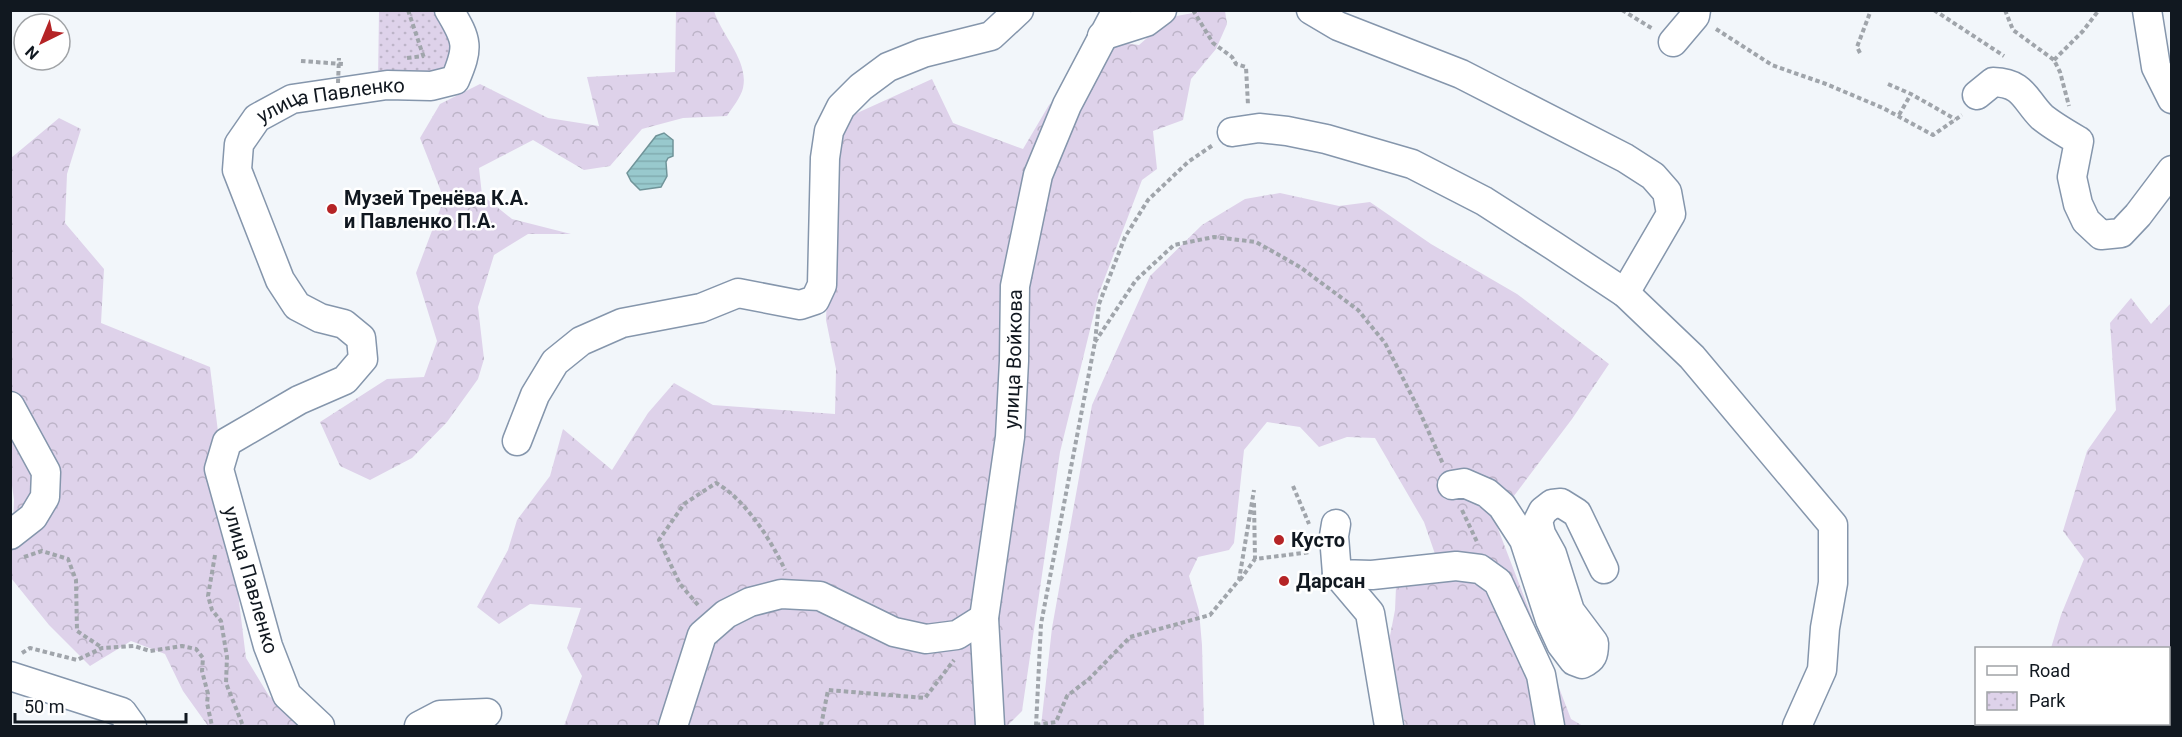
<svg xmlns="http://www.w3.org/2000/svg" width="2182" height="737" font-family="Roboto,sans-serif">
	<style>
		.forest { fill: url(#forest-crowns) }
		.park { fill: url(#park-dots) }
		.water { fill: url(#water-rules); stroke: #709499; stroke-width: 1.5 }
		.lines { fill: none; stroke-linecap: round; stroke-linejoin: round }
		.minor-casing { stroke: #8596ac; stroke-width: 31 }
		.path { stroke: #a0a5ab; stroke-width: 4; stroke-dasharray: 4.5 3; stroke-linecap: butt }
		.minor { stroke: #fff; stroke-width: 28 }
		.path-bridge { stroke: #a0a5ab; stroke-width: 4; stroke-dasharray: 4.5 3; stroke-linecap: butt }
		.poi-dot { fill: #b52426; stroke: #fff; stroke-width: 2 }
		.labels { text-anchor: middle; stroke-width: 5; stroke-linejoin: round; paint-order: stroke }
		.street-label { font-size: 20px; fill: #111820; stroke: #fff }
		.poi-label { font-size: 20px; font-weight: bold; fill: #111820; stroke: #fff; text-anchor: start }
	</style>
	<defs>
		<pattern id="forest-crowns" width="20" height="18" patternUnits="userSpaceOnUse" patternTransform="scale(1.5)"><rect width="20" height="18" fill="#ded2ea"/><path d="M2 6a3 3 0 1 1 6 0M12 15a3 3 0 1 1 6 0" fill="none" stroke="#bdb4c8"/></pattern>
		<pattern id="park-dots" width="8" height="8" patternUnits="userSpaceOnUse" patternTransform="scale(1.5)"><rect width="8" height="8" fill="#ded2ea"/><path d="M2 2h.1M6 6h.1" fill="none" stroke="#bdb4c8" stroke-width="1.8" stroke-linecap="round"/></pattern>
		<pattern id="water-rules" width="6" height="5" patternUnits="userSpaceOnUse" patternTransform="scale(1.5)"><rect width="6" height="5" fill="#98c9cd"/><path d="M0 2.5h6" fill="none" stroke="#82acb0"/></pattern>
	</defs>
	<rect width="100%" height="100%" fill="#f2f6fa"/>
	<path class="forest" d="M676,11H714C722,36 749,61 743,88C741,97 732,108 727,116L683,118L642,129L610,166L584,170L533,140L479,168L482,195L512,219L571,234H528L494,255L478,307L484,359L478,379L447,422L412,458L370,480L340,466L320,422L387,379L424,377L437,341L416,273L444,199L420,138L440,104L480,84L548,118L599,126L587,77L675,72Z
		M1204,11H1225L1227,24L1216,49L1191,79L1183,120L1153,131L1157,169L1142,180L1099,293L1060,452L1022,711L1007,726H564L582,676L567,648L581,608L530,604L499,624L477,607L508,550L517,520L550,476L563,429L612,470L648,413L674,383L713,405L835,414L836,369L826,320L831,191L844,119L932,79L953,123L1023,149L1049,105L1117,42L1139,45L1171,17Z
		M59,118L81,129L67,174L65,223L104,269L101,323L210,367L246,658L269,696L307,726H208L183,691L165,654L131,641L90,666L49,625L11,578L14,500L10,471L11,158Z
		M1280,193L1339,206L1370,202L1431,244L1517,294L1609,364L1572,419L1495,521L1571,719L1583,726H1405L1389,641L1395,610L1396,587L1435,554L1424,522L1375,438L1347,437L1319,447L1300,427L1267,422L1244,450L1234,543L1229,550L1198,557L1189,576L1199,611L1202,645L1204,726H1041L1052,628L1092,405L1150,276L1202,225L1245,199Z
		M2131,298L2151,324L2171,303V726H1992L1994,724H2168V648H2051L2061,615L2084,559L2063,531L2087,451L2116,410L2110,323Z"/>
	<path class="park" d="M379,11H441L456,35L447,74L378,82Z"/>
	<path class="water" d="M664,133L673,140V156L668,158L666,162L667,176L661,187L640,190L631,181L627,173L656,136Z"/>
	<g class="lines">
		<g class="minor-casing">
			<g id="minor">
				<path d="M1311,10L1338,26L1461,74L1625,158L1653,176L1667,192L1671,214L1625,293"/>
				<path d="M2147,10L2156,67L2172,99"/>
				<path d="M1102,36L1146,22L1162,10"/>
				<path d="M1673,42L1695,16L1696,10"/>
				<path d="M1977,95L1993,82C2024,83 2024,99 2042,117C2053,126 2067,134 2079,141L2072,177L2078,204L2086,221L2101,235L2121,233L2138,215L2172,170"/>
				<path d="M1232,132L1259,128L1287,131L1326,139L1412,164L1484,201L1554,246L1625,293L1692,357L1833,525V583L1825,628L1822,670L1797,726"/>
				<path d="M10,406L46,472L45,497L33,517L10,535"/>
				<path d="M517,441L535,395L555,362L581,341L622,323L701,308L738,293L800,305L815,300L822,285L825,158L829,131L841,107L861,87L888,67L923,53L991,36L1019,10"/>
				<path d="M1452,485L1464,483L1487,493L1502,506L1524,540L1550,620L1561,644L1574,661L1582,664C1593,659 1594,655 1594,643L1570,611L1552,554L1541,534L1538,521L1543,511L1552,504L1561,503L1577,513L1604,569"/>
				<path d="M1336,524L1334,536L1337,574L1372,575L1456,566L1480,569L1498,582L1541,675L1550,726"/>
				<path d="M1337,574L1370,613L1389,726"/>
				<path d="M10,676L122,712L132,726"/>
				<path id="s1" d="M320,726L287,695L268,646L219,469L227,442L299,400L345,380L363,359L361,338L344,324L320,318L297,306L280,280L237,170L239,144L257,118L292,99L387,85L431,86L455,80C469,47 468,41 449,10"/>
				<path d="M419,726L440,715L487,713"/>
				<path d="M673,726L702,635L726,614L750,602L781,594L820,596L894,632L926,639L957,635L984,618"/>
				<path id="s2" d="M990,726L984,618L1010,437L1014,361L1015,286L1038,175L1067,105L1117,10"/>
				<path d="M2170,726L2172,723"/>
			</g>
		</g>
		<path class="path" d="M408,10L424,58
			M1193,10L1213,43L1232,57L1236,64L1246,67L1248,105
			M1622,10L1653,29
			M1934,10L2004,56
			M2005,10L2013,30L2054,60L2060,72L2069,106
			M1716,29L1772,65L1826,84L1883,108L1933,135L1962,115
			M1860,53L1857,47L1871,10
			M407,58L424,56
			M2054,60L2083,31L2099,10
			M301,61L343,64
			M1888,84L1911,94L1955,119
			M1899,115L1911,94
			M1095,342L1136,280L1174,245L1214,237L1256,242L1300,267L1358,310L1385,343L1418,408L1443,464
			M1293,486L1309,524
			M1254,503L1255,559
			M1462,510L1478,544
			M215,555L208,596L212,610L221,621L227,657L226,683L243,726
			M24,557L42,551L68,559L76,580L77,631L101,647
			M1240,580L1255,559L1311,552
			M698,605L680,584L659,540L684,504L716,483C745,499 771,540 785,570
			M22,653L30,648L77,660L102,648L134,646L150,651L182,646L196,649L203,658L202,671L208,694L207,703L212,726
			M1036,725L1056,722L1067,696L1089,679L1130,637L1210,615L1239,580L1254,490
			M821,726L828,690L925,698L954,660
			M1036,726L1041,624L1095,342L1099,304L1125,237L1148,200L1188,162L1213,145"/>
		<use href="#minor" class="minor"/>
		<path class="path-bridge" d="M338,83L339,58"/>
	</g>
	<g class="poi-dot">
		<circle cx="332" cy="209" r="6"/>
		<circle cx="1279" cy="540" r="6"/>
		<circle cx="1284" cy="581" r="6"/>
	</g>
	<g class="labels">
		<g class="street-label">
			<text dy="7" stroke="none"><textPath href="#s1" startOffset="849">улица Павленко</textPath></text>
			<text dy="7" stroke="none"><textPath href="#s2" startOffset="369">улица Войкова</textPath></text>
			<text transform="translate(251 580) rotate(74)" y="7">улица Павленко</text>
		</g>
		<g class="poi-label">
			<text x="344" y="205">Музей Тренёва К.А.<tspan x="344" dy="23">и Павленко П.А.</tspan></text>
			<text x="1291" y="547">Кусто</text>
			<text x="1296" y="588">Дарсан</text>
		</g>
	</g>
	<rect width="2182" height="737" fill="none" stroke="#111820" stroke-width="24"/>
	<rect x="1975" y="647" width="195" height="78" fill="#ffffff" stroke="#a0a3a6" stroke-width="1.5"/>
	<rect x="1987" y="666" width="30" height="9" fill="#ffffff" stroke="#a0a3a6" stroke-width="1.5"/>
	<text x="2029" y="677" font-size="18" fill="#111820">Road</text>
	<rect x="1987" y="692" width="30" height="18" fill="url(#park-dots)" stroke="#a0a3a6" stroke-width="1.5"/>
	<text x="2029" y="707" font-size="18" fill="#111820">Park</text>
	<g transform="translate(42 42) rotate(223)"><circle r="28" fill="#ffffff" stroke="#a0a3a6" stroke-width="1.5"/>
	<path d="M0-4.5L10 22L0 15L-10 22Z" fill="#b52426"/>
	<text y="-9" font-size="16" font-weight="bold" text-anchor="middle" fill="#111820">N</text>
	</g>
	<path d="M15 713v9h171v-9" fill="none" stroke="#111820" stroke-width="3"/>
	<text x="24" y="713" font-size="18" fill="#111820" stroke="#ffffff" stroke-width="4.5" paint-order="stroke">50 m</text>
</svg>
